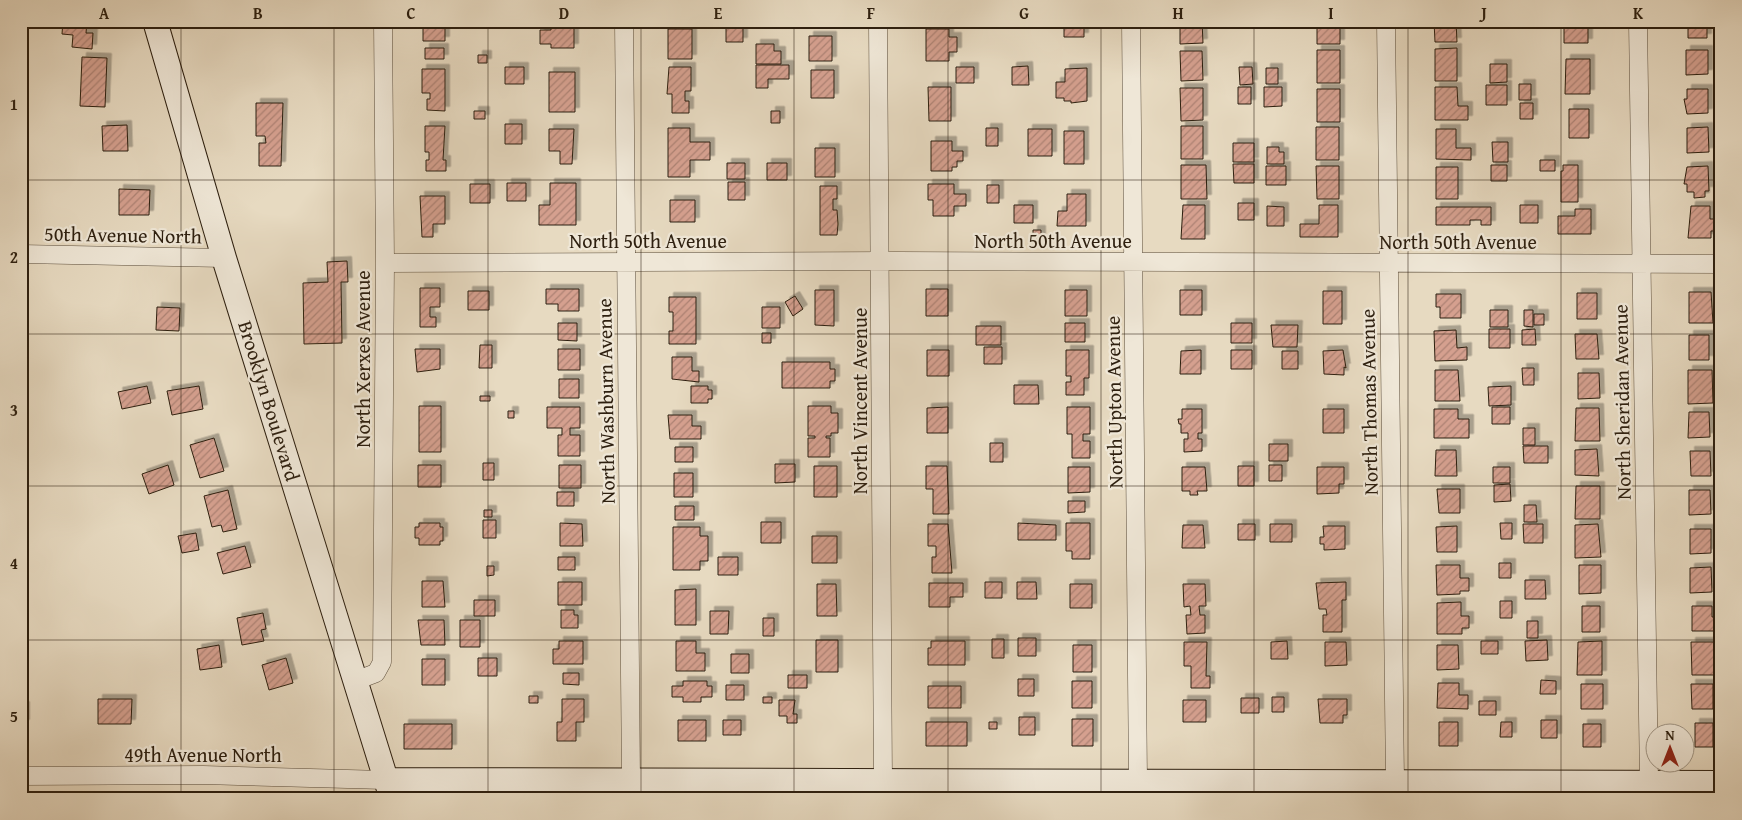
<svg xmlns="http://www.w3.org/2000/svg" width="1742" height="820" font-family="'Gentium Book Plus',serif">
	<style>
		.building { fill: url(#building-hatch); stroke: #2d1f0f; filter: url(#shadow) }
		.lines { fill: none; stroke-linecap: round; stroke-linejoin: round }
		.street-casing { stroke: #5c4e3c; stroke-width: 19 }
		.secondary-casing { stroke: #2d1f0f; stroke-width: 26 }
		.street { stroke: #efe7d7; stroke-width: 18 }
		.secondary { stroke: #efe7d7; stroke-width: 24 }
		.grid { fill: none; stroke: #2d1f0f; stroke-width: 1; stroke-opacity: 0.55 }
		.labels { text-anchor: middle; stroke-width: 4.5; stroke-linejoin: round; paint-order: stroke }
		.street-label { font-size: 20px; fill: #2d1f0f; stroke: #efe7d7 }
		.neatline { fill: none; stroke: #2d1f0f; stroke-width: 2 }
		.grid-label { font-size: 16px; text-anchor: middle; font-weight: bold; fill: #2d1f0f }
	</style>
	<defs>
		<pattern id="building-hatch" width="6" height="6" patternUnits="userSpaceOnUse" patternTransform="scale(1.25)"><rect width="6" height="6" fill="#d5a08f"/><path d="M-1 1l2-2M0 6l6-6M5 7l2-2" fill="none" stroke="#ad8273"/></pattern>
		<filter id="shadow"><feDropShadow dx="4.5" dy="-4.5" stdDeviation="0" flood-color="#0004"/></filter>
	</defs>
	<rect width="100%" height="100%" fill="#e7dac1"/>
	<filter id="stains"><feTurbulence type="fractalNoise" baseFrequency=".004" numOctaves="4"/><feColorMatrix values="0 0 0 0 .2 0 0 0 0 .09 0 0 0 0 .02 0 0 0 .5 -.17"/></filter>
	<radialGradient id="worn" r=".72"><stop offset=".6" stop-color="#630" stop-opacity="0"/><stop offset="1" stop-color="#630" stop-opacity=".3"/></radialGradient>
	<path class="building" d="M63,21H87L86,33H93L92,49L72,47L73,35L62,34Z
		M423,21H445V41H423Z
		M504,21H524V26H504Z
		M551,21H574V48H551V44H540V30H551Z
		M954,21H972V23H954Z
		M1013,21H1028V27H1013Z
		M1064,21H1084V37H1064Z
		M1180,21H1202L1203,43L1180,44Z
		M1233,21H1252V26H1233Z
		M1265,21H1287V26H1265Z
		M1317,21H1340V44H1317Z
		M1434,21H1456L1457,42H1435Z
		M1489,21H1506V26H1489Z
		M1518,21H1537V26H1518Z
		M1564,21H1588V43H1564Z
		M1688,21H1707V38H1688Z
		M726,26H743V42H726Z
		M668,29H692V59H668Z
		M926,29H949V37H957V52H949V61H926Z
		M809,36H832V61H809Z
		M756,44H774V51H781V64H756Z
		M425,48H444V59H425Z
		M1457,48V81H1435V49Z
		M1317,50H1340V83H1317Z
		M1686,50H1708V74L1686,75Z
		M1180,51H1202L1203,80L1181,81Z
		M478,55H487V63H478Z
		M82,57L107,58L105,107L80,106Z
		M1566,59H1590V94H1565Z
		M1490,64H1507V82L1490,83Z
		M756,65H789V79H768V88H756Z
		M1028,66L1029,85H1012V67Z
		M505,67H524V84H505Z
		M669,67H691V91H685V101H689V113H672V94H667Z
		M956,67H974V83H956Z
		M1239,67H1252L1253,84L1240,85Z
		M1087,68V101L1071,103V101H1064V98H1056V82H1065V69Z
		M1266,68H1278V84H1266Z
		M422,69H445V111L427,110V99H430V93H422Z
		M811,70H834V98H811Z
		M549,72H575V112H549Z
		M1519,84H1531V100H1519Z
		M1486,85H1507V105H1486Z
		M928,87H951V121H929Z
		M1238,87H1251V104H1238Z
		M1264,87H1282V106L1264,107Z
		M1435,87H1457L1458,106H1468V120H1435Z
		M1180,88H1203V120L1181,121Z
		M1317,89H1340V122H1317Z
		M1687,89H1708V113L1687,114L1684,99H1687Z
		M256,103H283L281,166H259V143H266L265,136H256Z
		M1520,103H1533V119H1520Z
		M1569,109H1589V138H1569Z
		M474,111H485V119H474Z
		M771,111H780V123H771Z
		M505,124H522V144H505Z
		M127,125L128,151H103L102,126Z
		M425,126H445L443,160H446V171H426V160H429V152H425Z
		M1181,126H1203V159H1181Z
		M1316,127H1339V160H1316Z
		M1708,127L1709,152L1687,153V128Z
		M668,128H690V142H710V160H690V177H668Z
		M986,128H998V146H986Z
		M549,129H574L572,164H560V151H549Z
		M1028,129H1052V156H1028Z
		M1436,129H1456V148H1471V160L1436,159Z
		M1064,131H1084V164H1064Z
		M931,141H952V151H963V161H957V167H952V171H931Z
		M1492,142H1508V162H1493Z
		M1233,143H1254V162H1233Z
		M1267,147H1279V152H1284V164H1267Z
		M815,148H835V177H815Z
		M1540,160H1555V171H1540Z
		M727,163H745V179H727Z
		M767,163H787V180H767Z
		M1233,164H1254V183H1234Z
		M1181,165H1206L1207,199H1181Z
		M1491,165H1507V181H1491Z
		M1563,165H1578V202H1561V171H1563Z
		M1266,166H1286V185H1266Z
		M1316,166H1339V199H1317Z
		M1708,166L1709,191H1705V197L1694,198V192H1687V184H1684L1687,167Z
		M1436,167H1458V199H1436Z
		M728,182H745V200H728Z
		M507,183H526V201H507Z
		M550,183H576V225H539V205H550Z
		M470,184H490V203H470Z
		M928,184H954V194H966V206H954V216H933V200H928Z
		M987,185H999V203H987Z
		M820,186H837V199H833V210H837L838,224L837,235H820Z
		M119,189L150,190L149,215H119Z
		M1067,194H1086V226H1057L1058,211H1067Z
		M420,196H445V224H433V237H422Z
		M670,200H695V222H670Z
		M1238,203H1254V220H1238Z
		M1014,205H1033V223H1014Z
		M1183,205H1205V239H1181Z
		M1319,205H1338V237H1300V224H1319Z
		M1520,205H1538V223H1520Z
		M1267,206L1284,207V226H1267Z
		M1691,206H1710V219H1718V231H1711V238H1688Z
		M1436,207H1491V225H1481V220H1470V225H1436Z
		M1575,209H1591V234H1558V216H1575Z
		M1033,230H1041V238H1033Z
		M347,261L348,282H341L342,343L304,344L303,283L328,282L327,262Z
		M420,288H440V307H430V317H436V327H420Z
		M546,289H579V311H558V304H546Z
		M926,289H948V316H926Z
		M815,290H834V326L815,325Z
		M1065,290H1087V316H1065Z
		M1180,290H1202V315H1180Z
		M468,291H489V310H468Z
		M1323,291H1342V324H1323Z
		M1689,292H1711L1713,323H1689Z
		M1577,293H1597V319H1577Z
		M1436,294H1461V318H1440V307H1436Z
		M795,296L803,309L793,316L785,302Z
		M669,297H696V344H669V331H673V312H669Z
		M157,307L180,308L179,331L156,330Z
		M762,307H780V328H762Z
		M1490,310H1508V327H1490Z
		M1524,310H1533V327L1524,326Z
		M1534,314H1544V325H1534Z
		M558,323H577V341L558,340Z
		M1065,323H1085V342H1065Z
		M1231,323H1252V343H1231Z
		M1271,325H1298L1297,347H1273Z
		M976,326H1001V345H976Z
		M1489,329H1510V348H1489Z
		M1535,329L1536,345H1522V330Z
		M1456,330L1457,348L1467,347V360L1435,361L1434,331Z
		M762,333H771V343H762Z
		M1575,334H1597L1599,359H1576Z
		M1689,335H1709V360H1689Z
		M480,345H492V368H479Z
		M984,347H1002V364H984Z
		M415,349H440V369L417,372Z
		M558,349H580V370H558Z
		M927,350H949V376H927Z
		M1066,350H1089V378H1084V395H1066V382H1071V376H1066Z
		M1201,350V374H1180L1181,351Z
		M1231,350H1252V369H1231Z
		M1343,350L1346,368L1344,367V375L1324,374L1323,351Z
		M1282,351H1298V369H1282Z
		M672,357H692V371H699V382L672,379Z
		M782,362H830V369H835V381H830V388H782Z
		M1522,368H1534V385H1523Z
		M1435,370H1458L1460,401H1435Z
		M1688,370H1712L1713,403L1688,404Z
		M1578,373H1599L1600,398L1578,399Z
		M559,379H579V398H559Z
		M1014,385H1038L1039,404H1014Z
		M147,386L151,403L122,409L118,392Z
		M199,386L203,409L172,415L167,391Z
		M691,386H708V390H712V399H708V403H691Z
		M1511,386V405L1489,406L1488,387Z
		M480,396H490V401H480Z
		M419,406H441V452H419Z
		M808,406H831V413H838V433H831V436H826V438H830V457H808V438H815V436H808Z
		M547,407H580V428H570V435H580V456H558V435H562V428H547Z
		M948,407V433H927V408Z
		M1067,407H1090V434H1083V441H1090V458H1072V434H1067Z
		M1492,407H1510V424H1492Z
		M1576,408H1599L1600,441H1575Z
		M1182,409H1202V433H1198V439H1202V451L1184,452V439H1188V433H1181V424H1179L1178,419H1182Z
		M1323,409H1344V433H1323Z
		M1434,409H1458V419H1469V438H1434Z
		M508,411H514V418H508Z
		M1689,412H1709L1710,437L1688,438Z
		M668,415H692V426H701V439H670Z
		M1523,428H1535V445H1523Z
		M214,438L224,471L200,478L190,445Z
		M990,443H1003V462H990Z
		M1269,444H1288V461H1269Z
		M1523,446H1548V463H1524Z
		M675,447H693V462H675Z
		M1597,449L1599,476L1575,475V450Z
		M1436,450H1456L1457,476H1435Z
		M1690,451H1710L1711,476H1691Z
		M483,463H494V480H483Z
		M775,464H795V482L775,483Z
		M168,465L174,485L149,494L142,474Z
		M418,465H441V487H418Z
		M559,465H581V488H559Z
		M1269,465H1282V481H1269Z
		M814,466H837V497H814Z
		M926,466H947L949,514H933V489H926Z
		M1238,466H1254V486H1238Z
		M1068,467H1090V492L1068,493Z
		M1182,467H1205L1207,491H1197L1198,495H1190V491H1182Z
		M1317,467H1344V484H1339V493L1317,494Z
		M1493,467H1510V483H1493Z
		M674,473H693V497H674Z
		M1510,484L1511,501L1494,502V485Z
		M1576,486H1600V519H1575Z
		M1437,489H1460V513H1439Z
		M228,490L237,529L223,532L221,525L212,527L204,496Z
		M1689,490H1710L1711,514L1689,515Z
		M557,492H574V506H557Z
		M1068,501H1085V512L1068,513Z
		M1524,505H1536L1537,522H1524Z
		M675,506H694V520H675Z
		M484,510H492V517H484Z
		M483,520H496V538H483Z
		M761,522H781V543H761Z
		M419,523H440V527H443V541H440V545H419V538H415V527H419Z
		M560,523L582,524L583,546H560Z
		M1018,523L1056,525V540H1018Z
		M1066,523H1090V559H1072V551H1066Z
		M1500,523H1512V539H1501Z
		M928,524H948L952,573H932V557H936V546H928Z
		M1238,524H1255V540H1238Z
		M1270,524H1292V542H1270Z
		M1523,524H1543V543H1524Z
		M1598,524L1601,557L1575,558V525Z
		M1183,525H1203L1205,548H1182Z
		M1323,526H1345V549L1324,550V544H1320V537H1324Z
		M1457,526V552H1437L1436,527Z
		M673,527H700V536H708V561H700V570H673Z
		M1690,529H1711V553L1690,554Z
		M196,533L199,550L182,553L178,536Z
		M812,536H837V563H812Z
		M245,546L251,567L223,574L217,553Z
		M558,557H575V570H558Z
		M718,557H738V575H718Z
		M1499,563H1511V578H1499Z
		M1436,565H1460V578H1469V591H1460V594L1437,595Z
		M1579,565H1601V593L1579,594Z
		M487,566H494V575L487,576Z
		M1711,567L1712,592L1690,593V568Z
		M1525,580H1545L1546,599H1525Z
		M422,581H443L445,607H422Z
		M558,582H582V605H558Z
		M985,582H1002V598H985Z
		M1017,582H1036L1037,599H1017Z
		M1346,582V600H1342V632H1323V615H1327L1326,609H1319L1316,583Z
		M929,583H963V597H950V607H929Z
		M817,584H836L837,616H817Z
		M1070,584H1092V608H1070Z
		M1183,584H1205L1206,606H1199L1200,615H1205V633L1187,634L1186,615H1191L1190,606L1184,607Z
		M696,589V625H675V590Z
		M474,600H495V616H474Z
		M1500,601H1512V618H1500Z
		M1461,602V616H1469V628H1462V634H1437V603Z
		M1582,606H1600V632H1582Z
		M1692,606H1712V617H1721V631H1692Z
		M561,610H574V615H578V628H561Z
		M710,611H729L728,634H710Z
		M263,613L266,629L261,630L264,641L242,645L237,618Z
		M763,618H774V636H763Z
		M418,620H444L445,645H421Z
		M460,620H480V647H460Z
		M1527,621H1538V638H1527Z
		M1018,638H1036V656H1018Z
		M992,639H1004V658H992Z
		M816,640H838V672H816Z
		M1547,640L1548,660L1526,661L1525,641Z
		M559,641H583V664H553V649H559Z
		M676,641H696V653H705V671H676Z
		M931,641H965V665H928V648H931Z
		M1287,641L1288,659H1271V642Z
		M1481,641H1498V654H1481Z
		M1602,641V675H1577L1578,642Z
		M1184,642H1207L1206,676H1210V688H1191V666H1184Z
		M1325,642H1346L1347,665L1325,666Z
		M1691,642H1715L1717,675H1692Z
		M219,645L222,667L200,670L197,649Z
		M1073,645H1092V672H1073Z
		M1437,645H1458L1459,669L1437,670Z
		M731,654H749V673H731Z
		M286,658L293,683L269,690L262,665Z
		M478,658H497V676H478Z
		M422,659H445V685H422Z
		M563,673H579V685L563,684Z
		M788,675H807V688H788Z
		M1018,679H1034V696H1018Z
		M1541,680L1556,681V694H1540Z
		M683,681H707V686H712V697H701V702H683V697H672V686H683Z
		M1072,681H1092V708H1072Z
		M1438,683H1459V695H1468V709L1437,708Z
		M1581,684H1603V709H1581Z
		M1691,684H1713V709H1692Z
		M726,685H744V700H726Z
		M928,686H961V708H928Z
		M529,696H538V703H529Z
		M763,697H772V703H763Z
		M1272,697H1284V712H1272Z
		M1241,698H1259V713H1241Z
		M98,699H132L131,724H98Z
		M562,699H584V722H576V741H557V722H562Z
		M1318,699H1347V715H1343V723H1320Z
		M779,700H795L793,714H797V723H787V716H779Z
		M1183,700H1206V722H1183Z
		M1479,701H1496V715H1479Z
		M21,706H25V724H21Z
		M1019,717H1035V735H1019Z
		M1072,719H1093V746H1072Z
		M678,720H706V741H678Z
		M723,720H741V735H723Z
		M1541,720H1557V738H1541Z
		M926,722H967V746H926Z
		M989,722H997V729H989Z
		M1439,722H1458V746H1439Z
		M1501,722H1512V737H1500Z
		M1695,723H1713V747H1695Z
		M404,724H452V749H404Z
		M1583,724H1601V747H1583Z"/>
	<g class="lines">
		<g class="street-casing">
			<path id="street" d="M624,21L631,781
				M878,21L883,782
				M1131,21L1138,782
				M1386,21L1395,782
				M1638,21L1649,783
				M21,254L224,258
				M385,263L897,261L1721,264
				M355,681L376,673L382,662L385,263L383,21
				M21,776L203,775L385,780"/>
		</g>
		<g class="secondary-casing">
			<path id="secondary" d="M155,21L224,258L392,799
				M385,780L1721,783"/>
		</g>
		<use href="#street" class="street"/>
		<use href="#secondary" class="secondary"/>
	</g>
	<path class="grid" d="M181,21V799M334,21V799M488,21V799M641,21V799M794,21V799M948,21V799M1101,21V799M1254,21V799M1408,21V799M1561,21V799M21,180H1721M21,334H1721M21,486H1721M21,640H1721"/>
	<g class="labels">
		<g class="street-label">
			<text transform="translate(123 235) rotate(1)" y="7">50th Avenue North</text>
			<text x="648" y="248">North 50th Avenue</text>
			<text x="1053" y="248">North 50th Avenue</text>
			<text x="1458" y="249">North 50th Avenue</text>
			<text transform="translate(363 359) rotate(-90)" y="7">North Xerxes Avenue</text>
			<text transform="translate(269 401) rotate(73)" y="7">Brooklyn Boulevard</text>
			<text transform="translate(606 401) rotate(-91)" y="7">North Washburn Avenue</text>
			<text transform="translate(860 401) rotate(-90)" y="7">North Vincent Avenue</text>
			<text transform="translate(1114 402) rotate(-91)" y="7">North Upton Avenue</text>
			<text transform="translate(1369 402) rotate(-91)" y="7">North Thomas Avenue</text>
			<text transform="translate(1622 402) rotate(-91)" y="7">North Sheridan Avenue</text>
			<text x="203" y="762">49th Avenue North</text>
		</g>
	</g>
	<rect width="1742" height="820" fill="none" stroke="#e7dac1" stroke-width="55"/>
	<g transform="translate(1670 748)"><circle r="24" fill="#efe7d7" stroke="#a19787"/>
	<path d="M0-4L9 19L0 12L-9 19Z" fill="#8f2418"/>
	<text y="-8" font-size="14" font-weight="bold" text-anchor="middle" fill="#2d1f0f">N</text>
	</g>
	<rect x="28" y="28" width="1686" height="764" class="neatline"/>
	<g class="grid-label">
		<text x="104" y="19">A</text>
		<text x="258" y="19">B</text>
		<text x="411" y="19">C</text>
		<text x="564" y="19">D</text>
		<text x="718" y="19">E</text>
		<text x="871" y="19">F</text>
		<text x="1024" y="19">G</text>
		<text x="1178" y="19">H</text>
		<text x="1331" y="19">I</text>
		<text x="1484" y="19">J</text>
		<text x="1638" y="19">K</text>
		<text x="14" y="110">1</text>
		<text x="14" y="263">2</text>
		<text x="14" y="416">3</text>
		<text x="14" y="569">4</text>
		<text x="14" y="722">5</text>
	</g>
	<rect width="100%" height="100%" filter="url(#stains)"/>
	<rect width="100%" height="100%" fill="url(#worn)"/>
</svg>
